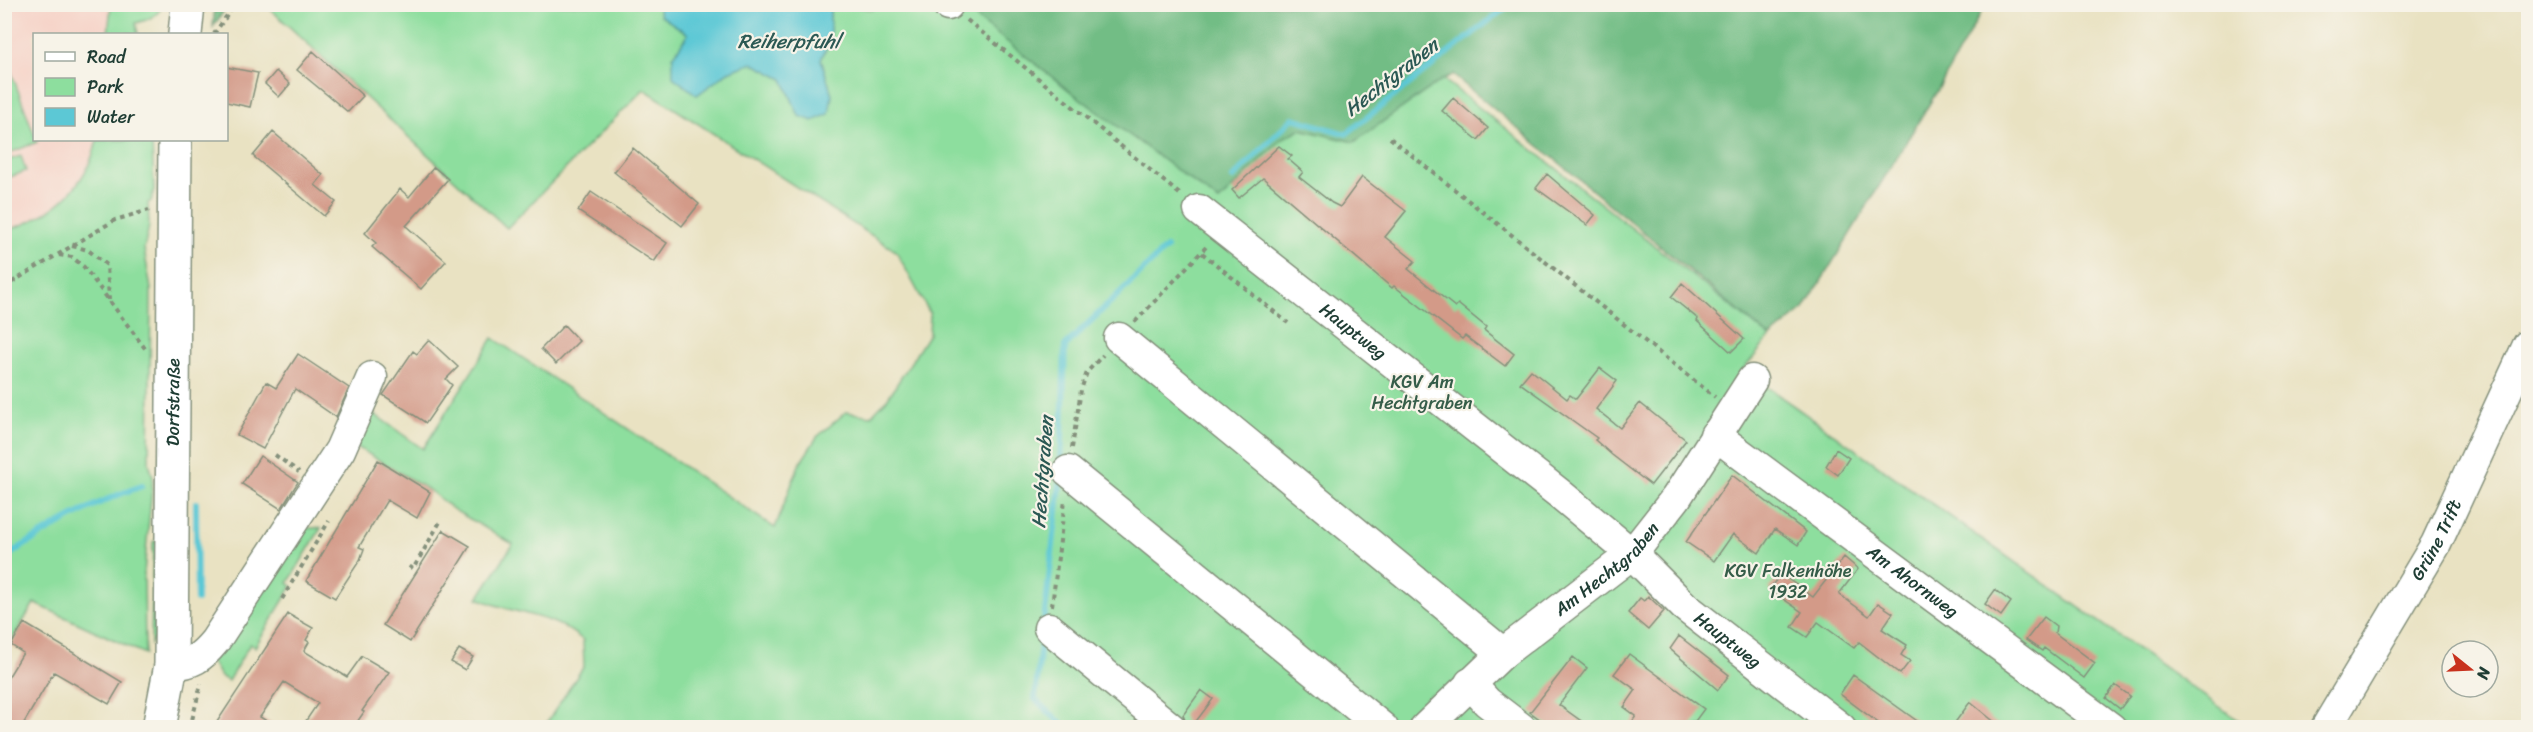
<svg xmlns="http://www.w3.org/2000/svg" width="2533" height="732" font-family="Sriracha,sans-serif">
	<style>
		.built { fill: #f6d1c6 }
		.green { fill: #8dde9e; stroke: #568e69; stroke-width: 1.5 }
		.forest { fill: #72bd85; stroke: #487d5c; stroke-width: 1.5 }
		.water { fill: #5cc8d5; stroke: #3e8284; stroke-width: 1.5 }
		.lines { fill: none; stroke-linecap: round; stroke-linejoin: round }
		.stream { stroke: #5cc8d5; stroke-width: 6 }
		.building { fill: #d39a88 }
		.minor-casing { stroke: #84907b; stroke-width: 33 }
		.major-casing { stroke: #84907b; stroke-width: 36 }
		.path { stroke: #84907b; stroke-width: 4; stroke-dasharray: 4.5 4.5; stroke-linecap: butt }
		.minor { stroke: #fff; stroke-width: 30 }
		.major { stroke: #fff; stroke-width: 33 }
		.labels { text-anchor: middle; stroke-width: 4.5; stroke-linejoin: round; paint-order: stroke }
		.street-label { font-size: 18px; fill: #1f3d34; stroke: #f7f3e8 }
		.park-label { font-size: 18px; fill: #355d49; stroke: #f7f3e8 }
		.water-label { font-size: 20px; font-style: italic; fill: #2b5954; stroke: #f7f3e8 }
	</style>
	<rect width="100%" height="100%" fill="#f7f3e8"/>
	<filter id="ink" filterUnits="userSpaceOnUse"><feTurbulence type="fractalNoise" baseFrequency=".0167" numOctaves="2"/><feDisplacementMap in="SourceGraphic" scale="12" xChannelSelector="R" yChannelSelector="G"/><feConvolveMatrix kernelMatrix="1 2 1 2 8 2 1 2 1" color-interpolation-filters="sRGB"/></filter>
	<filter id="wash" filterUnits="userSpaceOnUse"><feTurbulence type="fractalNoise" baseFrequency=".008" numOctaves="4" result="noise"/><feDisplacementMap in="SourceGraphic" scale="24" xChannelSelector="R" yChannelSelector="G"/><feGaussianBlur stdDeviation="1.35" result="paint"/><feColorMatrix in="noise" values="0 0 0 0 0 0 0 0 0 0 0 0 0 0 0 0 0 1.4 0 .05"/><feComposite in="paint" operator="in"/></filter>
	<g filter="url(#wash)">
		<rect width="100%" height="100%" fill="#e9e2c2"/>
		<path class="built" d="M5,5H111L108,34H34V140H97L93,157L83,178L66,198L33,222L5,231Z"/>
		<path class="green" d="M111,5V4L163,5C158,16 148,20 136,23L138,34H108Z
			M260,5H658L660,15L688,34L673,57L697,95L728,72L752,63L783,79L799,116L832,95L821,59L830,40V9L835,5H849L872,10L876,5H967L965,8L1070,91L1219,201L1283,138L1300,129L1354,142L1443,79L1770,337L1743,370L2248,727H544L584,666L583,640C550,612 515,616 478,598L513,544L454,510L429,490L355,446L363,406L423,449L493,338L775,528L799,465L817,437L846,412L871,416L888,398L929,334L930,314L896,251L644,89L507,228L268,7L265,9Z
			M9,66L37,142L5,155V68Z
			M97,140H151L152,143L154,190L151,201L148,203L149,226L144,249L151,289L149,463L153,477L144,573L145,654L34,603L5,652V231C51,217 86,189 97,140Z
			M21,156L26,171L5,179V161Z
			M308,528H321L288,583L292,586L255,647L250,644L228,681L220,676L211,661L301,531Z
			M157,540L155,638L151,644L153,542Z"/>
		<path class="forest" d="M215,5H228L213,27Z
			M967,5L1985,4V5L1936,93L1804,309L1770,337L1453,75L1443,79L1354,142L1300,129L1283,138L1219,201L1070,91L964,8Z"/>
		<path class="water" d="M658,5H835L830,9V40L821,59L832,95L829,114L813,121L799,116L783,79L752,63L728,72L697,95L673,77V57L688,34L660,15Z"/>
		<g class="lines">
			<path class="stream" d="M1233,178L1293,118L1346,134L1510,4
				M1061,466L1065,346L1166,248
				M196,503L197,600
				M4,558C49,529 91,503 142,486
				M1044,621L1061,476
				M1042,634L1035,699L1066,728"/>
		</g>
		<g id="blocks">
			<path class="building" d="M313,51L363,96L348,112L297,70Z
				M226,67L258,73L250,107L226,102Z
				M276,71L290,84L279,97L265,84Z
				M1453,98L1488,128L1478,140L1442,111Z
				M273,132L323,175L315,185L336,202L324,216L253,156Z
				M1279,146L1292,156L1288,159L1303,172L1299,177L1332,203L1340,207L1362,177L1406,211L1385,237L1415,261L1408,269L1455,307L1458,304L1486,327L1484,330L1514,354L1505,366L1465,336L1462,339L1394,286L1392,288L1263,178L1239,198L1232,190Z
				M633,148L699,204L682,226L614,172Z
				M434,167L448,179L406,226L446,261L421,289L372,247L376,243L365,233L400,189L409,197Z
				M1547,174L1595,215L1587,225L1536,188Z
				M591,192L667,243L654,262L578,211Z
				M1682,283L1744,339L1731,352L1697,321L1698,319L1671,297Z
				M564,325L579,341L556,364L541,349Z
				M429,340L458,367L446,379L452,385L426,423L383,395L413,351L417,354Z
				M298,354L349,388L336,417L295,389L263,449L237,435L266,382L276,388Z
				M1600,368L1617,381L1596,409L1620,428L1640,403L1686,440L1651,485L1612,455L1595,440L1597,438L1520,383L1531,370L1567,399L1570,395L1576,399Z
				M1836,449L1849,458L1838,475L1826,466Z
				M260,456L298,482L281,509L242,484Z
				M378,460L430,492L417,518L387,500L359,547L364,549L360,560L335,598L306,581Z
				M1732,475L1806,532L1798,545L1775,529L1759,553L1733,534L1714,561L1686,542Z
				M443,530L470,546L410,642L383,625Z
				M1844,557L1858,569L1839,594L1869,616L1878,603L1893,613L1882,629L1907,645L1901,655L1910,661L1900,674L1859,642L1854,648L1818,622L1807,637L1792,627L1802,612L1769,589L1781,574L1813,597Z
				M1995,590L2011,602L2001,616L1985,604Z
				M1648,596L1664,611L1648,630L1628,613L1640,598L1644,601Z
				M288,614L313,628L306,640L309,642L304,651L347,677L362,656L389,672L362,711L364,712L353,728H301L318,703L284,682L260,717L278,728H213Z
				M2044,617L2056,626L2055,633L2095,663L2084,678L2044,648L2042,651L2026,640Z
				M24,623L122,682L109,704L54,672L21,728H4V684L23,653L11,645Z
				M1679,636L1729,675L1718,690L1670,649Z
				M459,649L473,657L465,670L451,662Z
				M1629,654L1704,709L1690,728H1628L1636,716L1624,707L1636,690L1614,674Z
				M1573,657L1587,668L1559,705L1591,728H1552L1530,712Z
				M1853,675L1927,728H1885L1840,694Z
				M2115,685L2130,696L2120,709L2106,698Z
				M1201,690L1213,699L1191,728H1188L1183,715Z
				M1970,702L2002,728H1951Z"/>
		</g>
	</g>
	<g filter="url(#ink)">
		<use href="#blocks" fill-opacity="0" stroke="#84907b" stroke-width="1.5"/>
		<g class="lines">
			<g class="minor-casing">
				<g id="minor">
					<path d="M948,5V4"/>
					<path id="s1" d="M1199,210L1560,494L1632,554L1684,606L1841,728"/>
					<path d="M1119,338L1503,653"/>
					<path id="s2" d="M1715,435L2111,728"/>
					<path d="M1068,471L1383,728"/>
					<path d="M1049,628L1171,728"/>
					<path d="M171,665C192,664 201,658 215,641L340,450L372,377"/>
					<path d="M1470,683L1487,702L1521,728"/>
					<path id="s3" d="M1425,728L1503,653L1632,554L1676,498L1752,380"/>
					<path id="s4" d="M2326,728L2436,544L2528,345"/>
				</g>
			</g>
			<g class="major-casing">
				<g id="major">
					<path d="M185,34L188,4"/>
					<path id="s5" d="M159,728L171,665L175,140"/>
				</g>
			</g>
			<path class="path" d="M967,20L1182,196
				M214,34L235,4
				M1390,138L1715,397
				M72,246L88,250L107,265L109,300
				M1202,253L1288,323
				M59,255L72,257L84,267L147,351
				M4,287L115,220L149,210
				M1135,322L1206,247
				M1072,448L1081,390L1087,372L1103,355
				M275,455L299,472
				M409,566L413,569L440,522
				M282,599L329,521
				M1052,606L1065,500
				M190,728L201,684"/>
			<use href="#minor" class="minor"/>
			<use href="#major" class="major"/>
		</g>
	</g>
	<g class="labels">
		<g class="street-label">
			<text dy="6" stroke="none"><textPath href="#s1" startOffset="196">Hauptweg</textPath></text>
			<text dy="6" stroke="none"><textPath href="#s5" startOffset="327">Dorfstraße</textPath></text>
			<text dy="6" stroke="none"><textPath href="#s4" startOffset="218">Grüne Trift</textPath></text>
			<text dy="6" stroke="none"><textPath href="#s3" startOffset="242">Am Hechtgraben</textPath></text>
			<text dy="6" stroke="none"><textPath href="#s2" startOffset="246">Am Ahornweg</textPath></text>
			<text dy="6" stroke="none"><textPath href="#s1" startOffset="682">Hauptweg</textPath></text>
		</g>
		<g class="park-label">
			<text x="1422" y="388">KGV Am<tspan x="1422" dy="21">Hechtgraben</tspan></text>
			<text x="1788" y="577">KGV Falkenhöhe<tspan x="1788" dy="21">1932</tspan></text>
		</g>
		<g class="water-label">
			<text x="789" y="48">Reiherpfuhl</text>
			<text transform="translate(1391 77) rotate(-38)" y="7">Hechtgraben</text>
			<text transform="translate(1042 472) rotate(-86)" y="7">Hechtgraben</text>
		</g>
	</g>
	<rect width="2533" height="732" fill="none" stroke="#f7f3e8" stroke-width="24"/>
	<rect x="33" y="33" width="195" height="108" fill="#f7f3e8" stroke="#a1aaa0" stroke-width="1.5"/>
	<rect x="45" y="52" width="30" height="9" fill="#ffffff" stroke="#a1aaa0" stroke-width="1.5"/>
	<text x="87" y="63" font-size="18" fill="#1f3d34">Road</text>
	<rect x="45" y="78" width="30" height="18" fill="#8dde9e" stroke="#a1aaa0" stroke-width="1.5"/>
	<text x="87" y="93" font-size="18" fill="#1f3d34">Park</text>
	<rect x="45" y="108" width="30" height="18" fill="#5cc8d5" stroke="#a1aaa0" stroke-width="1.5"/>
	<text x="87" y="123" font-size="18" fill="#1f3d34">Water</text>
	<g transform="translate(2470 669) rotate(108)"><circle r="28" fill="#f7f3e8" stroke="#a1aaa0" stroke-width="1.5"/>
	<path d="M0-4.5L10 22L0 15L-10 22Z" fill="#c8321e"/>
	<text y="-9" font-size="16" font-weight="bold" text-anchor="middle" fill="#1f3d34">N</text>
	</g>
</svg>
